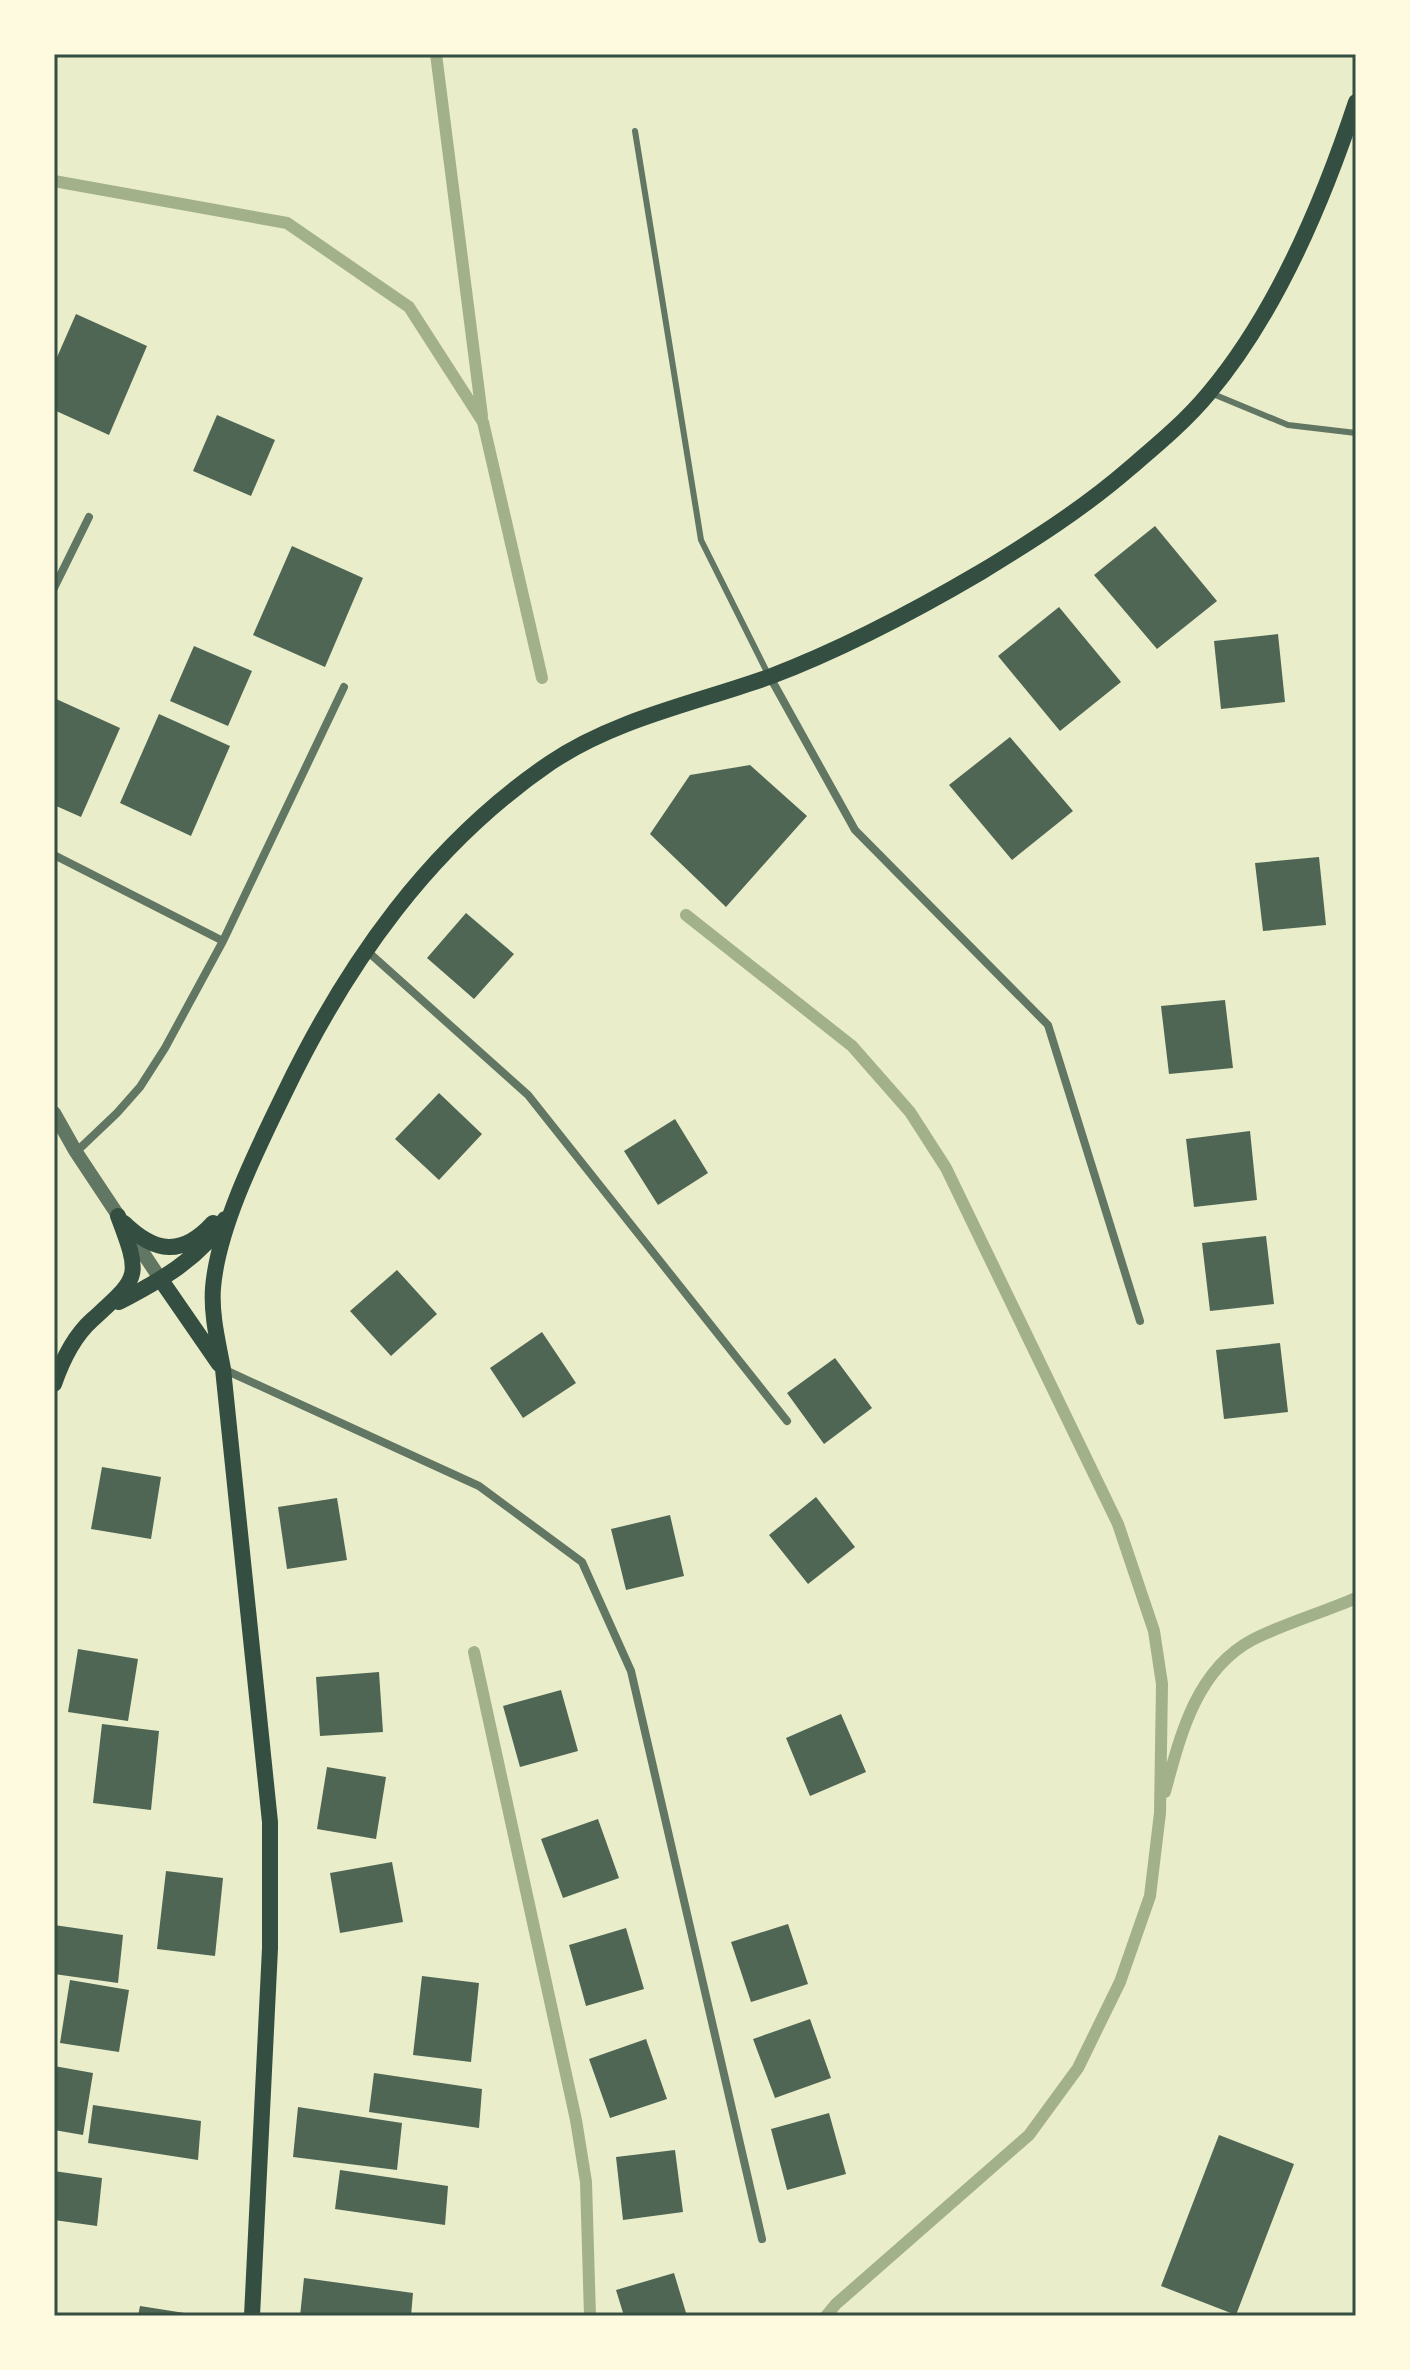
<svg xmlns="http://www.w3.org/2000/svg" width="1410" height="2370" font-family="'DM Sans',sans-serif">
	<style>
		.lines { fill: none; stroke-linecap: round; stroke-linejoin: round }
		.stream { stroke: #a3b18a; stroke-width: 12 }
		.building { fill: #4f6655 }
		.service { stroke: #617663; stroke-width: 6 }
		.minor { stroke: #617663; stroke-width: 8 }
		.tertiary { stroke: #617663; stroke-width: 14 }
		.secondary { stroke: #344e41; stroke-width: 16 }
		.neatline { fill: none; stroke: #344e41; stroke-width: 3 }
	</style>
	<rect width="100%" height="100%" fill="#e9edc9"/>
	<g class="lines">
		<path class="stream" d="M436,54L482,416
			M54,181L287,223L409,307L483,422L542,678
			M686,915L852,1046L910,1112L946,1168L1118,1524L1154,1631L1162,1684L1160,1813L1150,1896L1120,1982L1078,2068L1029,2135L836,2304L826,2316
			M474,1652L576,2120L586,2182L590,2316
			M1165,1792C1180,1736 1196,1670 1252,1640C1285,1623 1322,1613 1356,1598"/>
	</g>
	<path class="building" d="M76,314L147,346L109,435L54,410V364Z
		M217,415L275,440L251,496L193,471Z
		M1155,526L1217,601L1157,649L1094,575Z
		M292,546L363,578L325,667L253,635Z
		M1059,607L1121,682L1060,731L998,656Z
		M1278,634L1285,702L1221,709L1214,641Z
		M194,646L252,671L228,726L170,701Z
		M54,698L120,728L81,817L54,805Z
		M159,714L230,746L191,836L120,803Z
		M1010,737L1073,811L1012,860L949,785Z
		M750,765L807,816L726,907L650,834L690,775Z
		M1319,857L1326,925L1263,931L1255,863Z
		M466,913L514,954L474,999L427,958Z
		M1225,1000L1233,1068L1169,1074L1161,1006Z
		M439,1093L482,1134L439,1180L395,1139Z
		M675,1119L708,1173L658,1205L624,1151Z
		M1250,1131L1257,1200L1194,1207L1186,1139Z
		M1266,1236L1274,1304L1210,1311L1202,1243Z
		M397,1270L437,1314L391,1356L350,1311Z
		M542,1332L576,1383L523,1418L490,1368Z
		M1280,1343L1288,1412L1224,1419L1216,1350Z
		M835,1358L872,1408L824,1444L787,1393Z
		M102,1467L161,1477L151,1539L91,1529Z
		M816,1497L855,1547L808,1584L769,1535Z
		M337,1498L347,1560L287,1569L278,1507Z
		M670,1515L684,1576L626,1590L611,1529Z
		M78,1649L138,1659L128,1721L68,1712Z
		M379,1672L383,1732L320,1736L316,1677Z
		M561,1690L578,1751L520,1767L503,1706Z
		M841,1714L866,1772L810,1796L786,1738Z
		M102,1724L159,1731L151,1810L93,1803Z
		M327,1767L386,1777L376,1839L317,1829Z
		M598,1819L619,1878L563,1898L541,1839Z
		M392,1862L403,1922L340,1933L330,1873Z
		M166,1871L223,1878L215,1956L157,1949Z
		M788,1924L808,1984L751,2002L731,1942Z
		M54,1925L123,1935L118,1983L54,1974Z
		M626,1928L644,1989L586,2006L569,1945Z
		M422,1976L479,1983L471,2062L413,2055Z
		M70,1980L129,1990L119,2052L60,2043Z
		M810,2019L831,2078L775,2098L753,2039Z
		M646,2039L667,2099L610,2118L589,2059Z
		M54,2066L93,2073L83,2135L54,2130Z
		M374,2073L482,2089L479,2128L369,2112Z
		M93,2105L201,2121L198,2160L88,2143Z
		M298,2107L402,2123L397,2170L293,2157Z
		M829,2113L846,2174L787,2190L771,2129Z
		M1219,2135L1294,2164L1236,2315L1161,2286Z
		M675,2150L683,2212L623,2220L616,2157Z
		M340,2170L448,2186L445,2225L335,2209Z
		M54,2171L102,2178L97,2226L54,2220Z
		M674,2273L687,2316H624L616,2290Z
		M304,2278L413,2293L411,2316H300Z
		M140,2306L191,2314V2316H138Z"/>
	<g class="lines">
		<path class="service" d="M635,131L701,540L768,674
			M1213,394L1288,425L1356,433"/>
		<path class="minor" d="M54,588L89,517
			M770,677L855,830L1048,1025L1140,1321
			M54,855L223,941
			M366,950L528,1095L787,1421
			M76,1152L117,1113L140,1087L165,1048L223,941L344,687
			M223,1369L479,1486L582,1562L631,1671L762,2239"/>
		<path class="tertiary" d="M54,1113L76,1152L161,1280"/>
		<path class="secondary" d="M124,1223C155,1253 182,1257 213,1223
			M161,1280L219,1364
			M119,1302C159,1281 200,1259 225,1219
			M54,1384C62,1361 73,1337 92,1320C139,1277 142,1279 118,1216
			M252,2316L270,1948V1822L223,1369C218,1342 211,1315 213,1288C218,1226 258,1148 285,1092C347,963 430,845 550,763C615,719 696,703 769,677C843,649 913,612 981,572C1032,541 1084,508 1130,468C1157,445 1186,421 1209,393C1277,312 1323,202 1356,102"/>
	</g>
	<rect width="1410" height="2370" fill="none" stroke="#fefae0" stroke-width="112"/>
	<rect x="56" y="56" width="1298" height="2258" class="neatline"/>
</svg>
